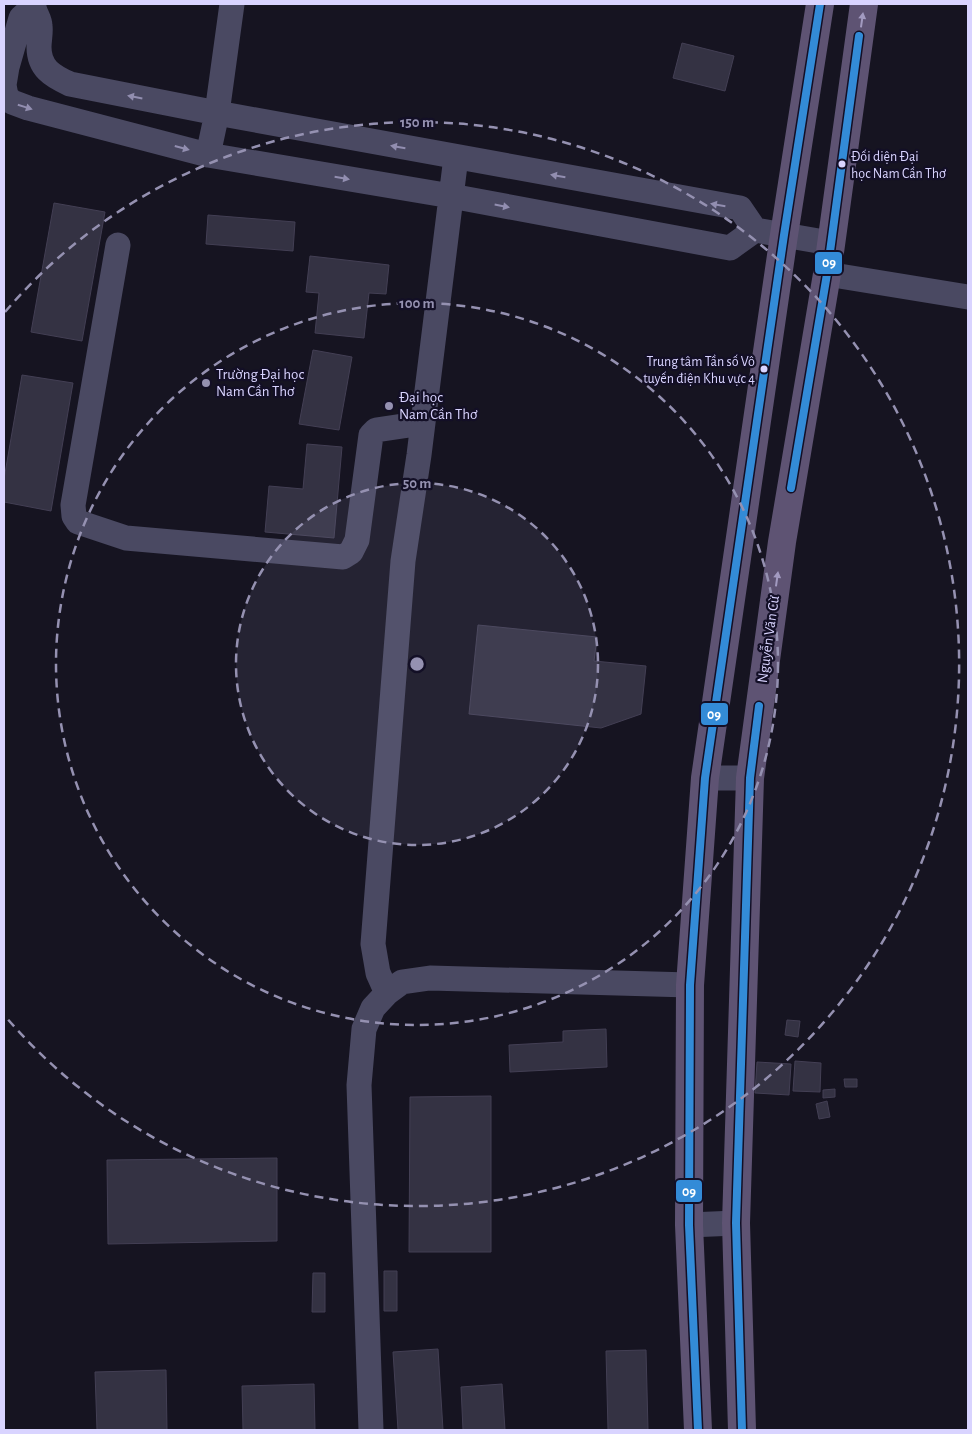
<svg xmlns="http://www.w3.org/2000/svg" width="972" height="1434" font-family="'Alegreya Sans',sans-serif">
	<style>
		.building { fill: #343243; stroke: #433f54 }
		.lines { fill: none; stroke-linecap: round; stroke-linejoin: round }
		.minor { stroke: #4a4962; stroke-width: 25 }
		.major { stroke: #5e5373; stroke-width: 28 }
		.bus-1-casing { stroke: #130f26; stroke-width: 11 }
		.bus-1 { stroke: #338bd7; stroke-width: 8 }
		.oneway { fill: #a29ac0 }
		.oneway2 { fill: #928eb0 }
		.ring { fill: none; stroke: #9591b1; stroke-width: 2.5; stroke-dasharray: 9 6 }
		.bus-dot { fill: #d9d4ff; stroke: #130f26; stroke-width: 2 }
		.poi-dot { fill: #9591b1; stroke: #130f26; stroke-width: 2 }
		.labels { text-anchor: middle; stroke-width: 4.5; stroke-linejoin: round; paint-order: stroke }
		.bus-label { font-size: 14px; fill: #d9d4ff; stroke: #130f26; text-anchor: start }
		.poi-label { font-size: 15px; fill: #d9d4ff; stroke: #130f26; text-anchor: start }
		.street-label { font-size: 15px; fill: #d9d4ff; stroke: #130f26 }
		.centre { fill: #9591b1; stroke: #130f26; stroke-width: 2.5 }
		.ring-label { font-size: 15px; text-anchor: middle; font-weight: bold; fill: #9591b1; stroke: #130f26; stroke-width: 4.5; stroke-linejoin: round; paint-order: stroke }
		.line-badge { stroke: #130f26; stroke-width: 2 }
		.badge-label { font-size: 14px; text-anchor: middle; font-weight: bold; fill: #fff }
	</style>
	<rect width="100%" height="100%" fill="#161421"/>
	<path class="building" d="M682,43L734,56L725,91L673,78Z
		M54,203L105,212L82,341L31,332Z
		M208,215L295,222L293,251L206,244Z
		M310,256L389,265L386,294L369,293L364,338L315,333L319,293L306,292Z
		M313,350L352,357L339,430L299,424Z
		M22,375L73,383L51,511L4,502V479Z
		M307,444L342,447L334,538L265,532L269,486L303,489Z
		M478,625L597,637L594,661L646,666L641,714L601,728L469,714Z
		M787,1020L800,1021L798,1037L785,1035Z
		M606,1029L607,1067L510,1072L509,1045L563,1042V1031Z
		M795,1061L821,1063L820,1092L793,1091Z
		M757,1062L791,1064L789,1095L755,1093Z
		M844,1079H857V1087H845Z
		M835,1089V1097L823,1098V1090Z
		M491,1096V1252H409L410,1097Z
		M827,1101L830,1117L819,1119L816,1104Z
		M277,1158V1241L108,1244L107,1160Z
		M384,1271H397V1311H384Z
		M313,1273H325V1312H312Z
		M438,1349L443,1430H398L393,1352Z
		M646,1350L648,1430H608L606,1351Z
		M166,1370L167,1430H97L95,1372Z
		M314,1384L315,1430H243L242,1386Z
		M502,1384L505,1430H463L461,1387Z"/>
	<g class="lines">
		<path class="minor" d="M34,4C33,12 40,18 40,26C41,33 39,40 39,47C39,68 52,76 70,84L217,113L740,208L755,230
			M33,7L21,18L7,67L4,85L6,96L12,102L28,108L208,155L451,196L730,248L755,230L830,243
			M208,155L217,113L232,4
			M118,245L73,505L74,516L78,522L126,538L343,557L351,552L357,540L371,435L376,430L423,423
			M827,274L968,297
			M705,778H750
			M387,993L378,973L373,944L403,561L419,455L456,157
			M689,1225L736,1223
			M371,1430L359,1085L364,1029L373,1008L387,993L402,982L430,978L690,985"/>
		<path class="major" d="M698,1430L689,1225L690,985L705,778L784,235L820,4
			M742,1430L736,1223L750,778L782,542L827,274L864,4"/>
		<g class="bus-1-casing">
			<path id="bus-1" d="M791,488L827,274L859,36
				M698,1430L689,1225L690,985L705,778L784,235L820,4
				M742,1430L736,1223L750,778L759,706"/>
		</g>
		<use href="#bus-1" class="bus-1"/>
	</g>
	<defs><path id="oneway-solid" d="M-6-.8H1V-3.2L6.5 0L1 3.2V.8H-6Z" transform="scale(1.25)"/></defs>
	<g class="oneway">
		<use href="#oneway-solid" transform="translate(862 20) rotate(-82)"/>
		<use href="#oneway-solid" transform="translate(777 579) rotate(-82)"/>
	</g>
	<g class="oneway2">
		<use href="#oneway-solid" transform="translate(135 97) rotate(-169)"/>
		<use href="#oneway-solid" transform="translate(25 107) rotate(17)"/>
		<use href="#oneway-solid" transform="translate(398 147) rotate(-170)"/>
		<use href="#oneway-solid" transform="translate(182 148) rotate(15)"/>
		<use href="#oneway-solid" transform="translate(558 176) rotate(-170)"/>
		<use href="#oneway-solid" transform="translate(342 178) rotate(10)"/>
		<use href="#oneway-solid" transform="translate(718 205) rotate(-170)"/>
		<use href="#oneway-solid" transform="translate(502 206) rotate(11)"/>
	</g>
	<circle cx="417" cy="664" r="181" fill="#9591b1" fill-opacity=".12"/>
	<g class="ring">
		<circle cx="417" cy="664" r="181"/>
		<circle cx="417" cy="664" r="361"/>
		<path d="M5 312A542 542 0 1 1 5 1016"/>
	</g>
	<g class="bus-dot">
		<circle cx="842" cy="164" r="4.5"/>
		<circle cx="764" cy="369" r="4.5"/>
	</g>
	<g class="poi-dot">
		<circle cx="206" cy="383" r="5"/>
		<circle cx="389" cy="406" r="5"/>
	</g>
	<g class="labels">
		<g class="bus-label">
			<text x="851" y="161">Đối diện Đại<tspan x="851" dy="17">học Nam Cần Thơ</tspan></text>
			<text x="755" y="366" text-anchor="end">Trung tâm Tần số Vô<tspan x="755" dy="17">tuyến điện Khu vực 4</tspan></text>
		</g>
		<g class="poi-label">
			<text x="216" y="379">Trường Đại học<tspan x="216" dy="17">Nam Cần Thơ</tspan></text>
			<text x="399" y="402">Đại học<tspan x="399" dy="17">Nam Cần Thơ</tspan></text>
		</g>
		<g class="street-label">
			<text transform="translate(768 639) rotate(-82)" y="5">Nguyễn Văn Cừ</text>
		</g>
	</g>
	<circle cx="417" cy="664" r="8" class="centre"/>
	<g class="ring-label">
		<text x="417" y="127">150 m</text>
		<text x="417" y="308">100 m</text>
		<text x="417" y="488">50 m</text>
	</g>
	<g class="line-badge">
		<rect x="814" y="251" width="29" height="24" rx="5" fill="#338bd7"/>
		<rect x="700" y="702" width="29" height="24" rx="5" fill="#338bd7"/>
		<rect x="675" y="1179" width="28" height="24" rx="5" fill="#338bd7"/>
	</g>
	<g class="badge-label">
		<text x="829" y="267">09</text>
		<text x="714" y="719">09</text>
		<text x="689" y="1196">09</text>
	</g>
	<rect width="972" height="1434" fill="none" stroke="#d9d4ff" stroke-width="10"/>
</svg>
